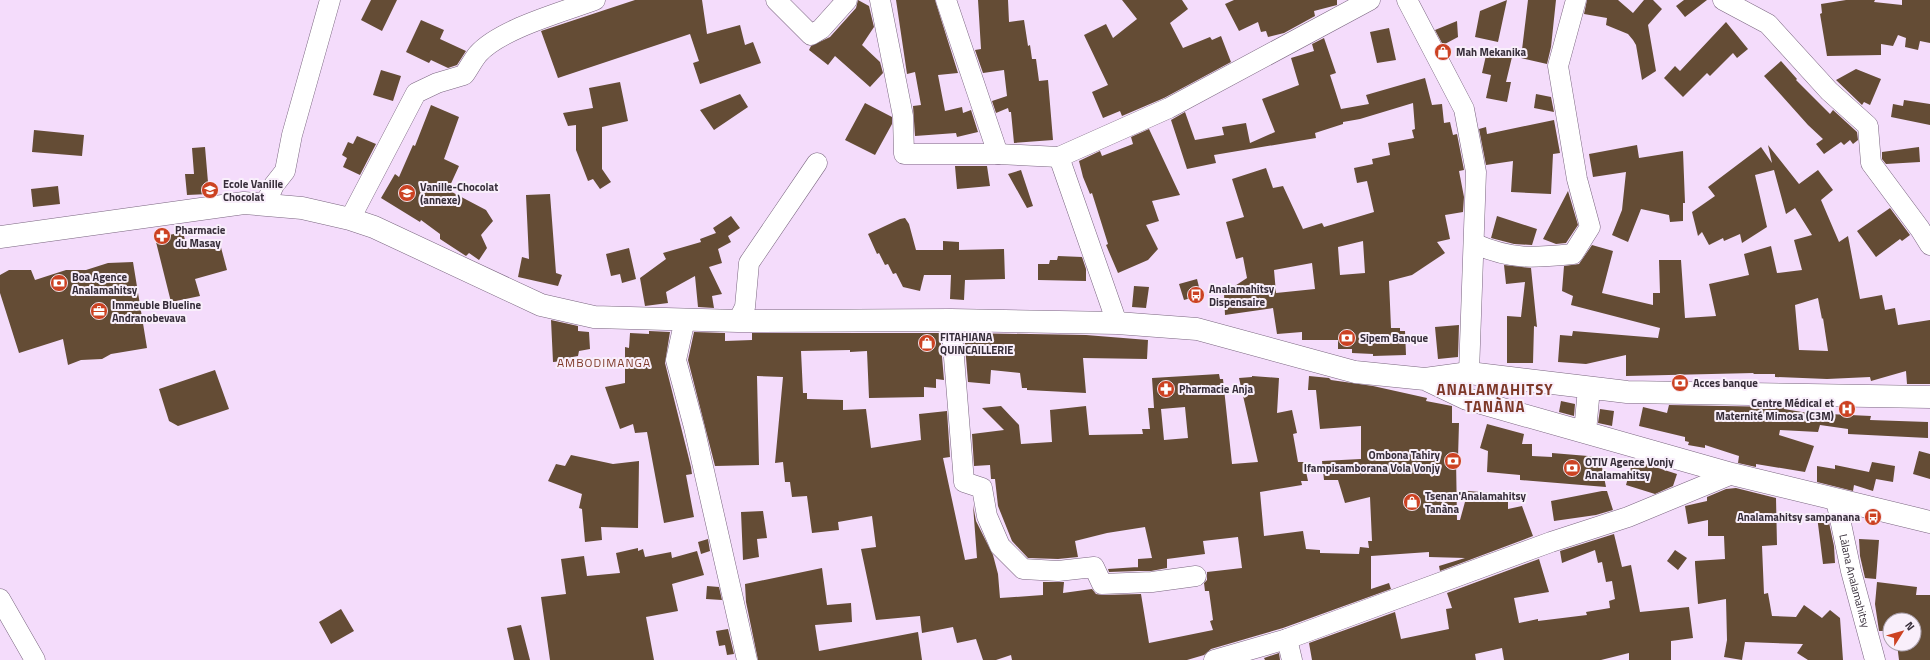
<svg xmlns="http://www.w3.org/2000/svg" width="1930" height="660" font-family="'Titillium Web',sans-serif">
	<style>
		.building { fill: #644c35; fill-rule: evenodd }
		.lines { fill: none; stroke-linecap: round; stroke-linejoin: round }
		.minor-casing { stroke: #79657f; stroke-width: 21 }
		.major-casing { stroke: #79657f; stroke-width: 23 }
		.minor { stroke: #fff; stroke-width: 20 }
		.major { stroke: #fff; stroke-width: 22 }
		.labels { text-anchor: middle; stroke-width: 4; stroke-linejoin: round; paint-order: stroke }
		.poi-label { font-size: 11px; font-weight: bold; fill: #362d39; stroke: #f9effb; text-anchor: start }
		.street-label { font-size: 11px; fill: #362d39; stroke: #f9effb }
		.neighbourhood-label { font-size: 12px; letter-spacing: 1px; fill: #7e3929; stroke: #f9effb }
		.district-label { font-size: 15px; font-weight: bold; letter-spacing: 1px; fill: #7e3929; stroke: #f9effb }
	</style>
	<rect width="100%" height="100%" fill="#f4dcfb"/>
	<path class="building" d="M371,0H397L382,31L361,20Z
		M635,0H702L707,34L740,25L745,45L753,42L761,63L700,84L693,63L699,61L690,34L558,78L541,31Z
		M858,0L869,6L874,27L862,45L880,62L883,73L870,87L835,56L828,65L809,50L811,46L830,37L856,8Z
		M896,0H935L958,73L938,75L945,111L962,107L963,113L971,110L978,132L957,137L956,133L915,136L913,106L921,105L915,72L907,74Z
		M978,0H1008L1009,22L1024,20L1028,46L1030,45L1032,59H1036L1039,81L1048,80L1053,140L1014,143L1011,112H1009L1008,108L996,113L992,101L1007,96L1004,70L983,73L975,50L981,49Z
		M1122,0H1182L1188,9L1170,23L1183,48L1210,37L1212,40L1221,36L1231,62L1164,98L1122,116L1120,111L1103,118L1092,92L1108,85L1084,35L1106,24L1113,38L1137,19Z
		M1234,0H1337V5L1314,11L1315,16L1284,33L1268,37L1266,31L1261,32L1258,22L1239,31L1225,4Z
		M1507,0L1498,42L1475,37L1480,11Z
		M1528,0H1556L1551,47L1547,64L1521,58Z
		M1587,0H1618L1633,13L1644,0H1653L1662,9L1648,25L1656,71L1642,80L1636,45L1633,40L1628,34L1606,25L1607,18L1584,14Z
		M1684,0H1707L1685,17L1676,6Z
		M1846,0H1875L1874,2L1902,5V0H1930V43L1920,41L1918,50L1905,47L1906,38L1898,35L1893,46L1881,44V55L1827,56L1820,14L1822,13L1821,4Z
		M421,20L444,30L440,39L466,51L457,65L448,68L431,60L429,63L406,52Z
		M1457,21L1458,37L1443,45L1435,30Z
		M1726,22L1748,49L1737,58L1733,53L1710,76L1707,73L1683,97L1664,78L1675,66L1680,71Z
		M1389,28L1396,60L1377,63L1370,32Z
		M1324,38L1336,73L1330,75L1341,109L1369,104L1366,95L1425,78L1432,105L1442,104L1444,123L1450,122L1453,135L1457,134L1464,170L1459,171L1464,197L1463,212L1445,215L1450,239L1437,242L1445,253L1412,275L1389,281L1391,328H1400V331H1405L1406,355L1373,356V354L1352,353V349H1338V340H1302V332L1277,334L1273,308L1225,315L1224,293L1247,278L1243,257L1236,259L1226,222L1244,217L1232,179L1266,168L1273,188L1283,186L1303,229L1322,223L1324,227L1374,212L1367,181L1357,183L1354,168L1373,164L1372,159L1390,155L1388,143L1414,138L1412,130L1415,129L1413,103L1360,119L1343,122V124L1315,133L1316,138L1214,155L1216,163L1187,169L1171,120L1185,112L1195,140L1224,135L1222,127L1246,123L1250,143L1275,132L1262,99L1299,85L1291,58L1314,51L1312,44ZM1363,241L1365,273L1340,275L1338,247ZM1312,263L1315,289L1276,293L1274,270Z
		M1487,51L1512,57L1506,82H1511L1507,102L1486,98L1491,75L1482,73Z
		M1781,61L1797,79L1796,80L1830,114L1833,110L1857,132L1858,140L1853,144L1850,140L1844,145L1841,142L1824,154L1816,144L1823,139L1808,125L1764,76Z
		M1856,69L1881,79L1870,105L1864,102L1862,105L1836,80Z
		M381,70L401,76L393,101L373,95Z
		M620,82L628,121L602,127V169L611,182L600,189L593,179L588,181L576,150V125L568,126L563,113L593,108L589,88Z
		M740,94L748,107L714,130L700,110Z
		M1536,94L1551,97L1554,112L1534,108Z
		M1904,100L1930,104V125L1891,117L1893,104L1903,106Z
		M865,103L892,117V124L875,155L845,140Z
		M431,105L459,117L444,159L459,166L448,190L486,210L493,221L481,235L487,248L479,260L469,253L466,256L440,239V234L421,220L420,222L381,198L395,174L399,177L413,145L415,146Z
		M1554,120L1560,153L1553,154L1551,194L1511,192L1513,161L1486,165L1479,129L1486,127L1487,134Z
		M1149,129L1180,195L1152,201L1159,221L1146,225L1158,249L1148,260L1118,273L1106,245L1108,244L1092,193L1090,194L1083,177L1079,161L1100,151L1102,156L1133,144L1131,137Z
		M34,130L84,135L82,156L32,152Z
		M357,136L376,144L360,175L343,167L347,158L342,155L348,142L353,144Z
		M1637,145L1639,158L1683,151L1685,203H1683V221L1670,222L1669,215L1641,209L1628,242L1612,235L1622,210L1626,172L1593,177L1589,154Z
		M1768,145L1799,184L1818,170L1833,190L1821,200L1839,242L1848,236L1860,299L1882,295L1885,310L1895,308L1898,325L1930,320V384H1907L1906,371L1871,381L1870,377L1827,379L1775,377V374H1753L1754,373L1626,376V355L1586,364L1558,362L1560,335L1572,336L1573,331L1658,338L1660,328L1571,305L1573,296L1562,291L1564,266L1579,264L1592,245L1613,251L1602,293L1653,305V293H1660L1659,260H1681L1685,318L1716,316L1709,284L1749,275L1744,254L1771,246L1777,273L1802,270L1794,240L1812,235L1795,208L1786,214L1774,170L1755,175L1767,227L1742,243L1740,234L1724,241L1723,238L1709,245L1702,232L1698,236L1692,212L1715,196L1708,187L1761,147L1772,163ZM1818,298L1822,319L1823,318L1828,351L1799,350L1795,305Z
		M205,147L209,194L187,195L185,174H194L192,148Z
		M1919,147L1920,162L1886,164L1882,159V152Z
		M955,166H987L990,186L957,189Z
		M1021,170L1033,206L1027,208L1008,174Z
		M58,186L60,204L33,207L31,189Z
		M1568,191L1578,225L1566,243L1556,244L1543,239Z
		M550,194L556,273L562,275L558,286L518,277L522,257L529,259L526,195Z
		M1890,208L1910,235L1902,241L1900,239L1876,257L1857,231Z
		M731,216L740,228L728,236L731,242L718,249L722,263L709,267L722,294L712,296L714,308L698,307L695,276L666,292L668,303L645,306L640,278L666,259L663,253L701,242L700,239L716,233L713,228Z
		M1497,216L1537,229L1532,245L1514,244L1491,238Z
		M905,218L909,224L916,250H943V241L959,242V250L1004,249L1005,279L965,280L964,300L950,299L951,275H924L920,291L903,287L896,273L893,274L888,264L885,265L879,253L877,254L868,234L900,219Z
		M183,232L187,248L219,240L227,270L195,279L200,296L171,302L155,238Z
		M629,248L636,279L622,283L620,274L611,276L606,254Z
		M1058,256L1082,257L1086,269V281L1038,280V264H1049L1050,260H1057Z
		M133,262L147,348L111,354L102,359L81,360L68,365L63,339L19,353L0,293V275L9,270H31L35,280L66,270H86L108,263Z
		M1504,265L1531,268L1537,327L1534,326L1533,363H1507V316L1521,317L1525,282L1506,284Z
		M1197,279L1201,295L1184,300L1179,284Z
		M1134,286L1149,287L1146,308L1132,307Z
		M551,320L578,326V331L589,332L590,349L579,351L578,356L567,358L566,361L553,362Z
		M1459,325L1458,357L1438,359L1435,327Z
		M649,331L670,332L665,363L691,467L692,474L686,475L694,517L664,523L647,432L635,433L633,424L620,429L605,387L625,383V347L629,348L630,333L649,334Z
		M694,332L725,333V341L752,340V333H940L944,380L936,379V388L924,387V397L869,398L867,351L850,352V350L801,351L803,393H807V399L843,400V410L866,409L871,448L921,440L919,414L947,411L950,457L943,458L965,560L977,558L973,505L976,521L993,555L998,574L1000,598L1043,595V582H1064L1063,593L1092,589L1096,594L1102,595L1141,594L1149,643L1213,630L1210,621L1213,620L1209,591H1205L1204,583L1207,580V572L1242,568L1238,537L1203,541L1205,554L1167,559V568L1151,571H1138V559L1152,558L1145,527L1107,533L1075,541L1078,557L1058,559L1028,558L1012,541L998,506L995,479H991L990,465L974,466L972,434L1004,430L982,408L1001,406L1019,425L1021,444L1052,442L1050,410L1086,406L1089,435L1143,434L1142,429H1150L1148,408H1154L1152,378L1219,374L1220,379H1223L1232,464L1258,462L1239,378L1252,377V376L1279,378L1277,413L1292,410L1297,433L1293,434L1298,462H1304L1308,481H1301L1302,485L1260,492L1264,536L1303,531L1306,549L1320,550V553L1359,554L1360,547L1369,548L1368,541H1372L1370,497L1345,503L1338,480H1324L1322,461L1361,459V426L1320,429L1316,390H1308L1309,376L1329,378L1331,380L1373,386L1427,398L1426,401L1452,406V423H1459L1458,458H1456L1457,520H1460L1468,491L1493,493V499H1508V509L1522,506L1533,536L1440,571L1439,566L1465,558L1429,557V552L1371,556V589L1389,583L1391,589L1283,628L1211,649L1204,655L1187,660H1012L1011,655L996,660H983L976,639L957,643L953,627L922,633L920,616L876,620L861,549L876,547L872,516L838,522L839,530L812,533L807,496L792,497L790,482H785L783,462L775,463L783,377L757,376L759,465L715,466L688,360ZM1185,407L1188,438L1164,440L1161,409Z
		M964,333L1086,335L1148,340L1147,359L1083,358L1086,393L1027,390V388H1022L1020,373L991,370L990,384L968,382Z
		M215,370L229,409L178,426L169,421L159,389Z
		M1561,401L1575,404L1574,416L1559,412Z
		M1669,405L1785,407L1784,409L1808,413L1871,416L1870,420L1928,422V438L1848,434V429L1820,425L1818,432L1780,430L1779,435L1814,446L1805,472L1756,464V467L1738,463L1739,456L1705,445V448L1688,445L1689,442L1685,441V437L1639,426L1643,407L1667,413Z
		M1600,409L1614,411L1612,426L1598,423Z
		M1487,424L1524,434L1522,444H1532V456L1552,457V453L1600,457L1606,487L1520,480V475L1487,472L1488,451L1480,448Z
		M1919,451L1930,454V479L1913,474Z
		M571,455L613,464L639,461L638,528L601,527L602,540L585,542L582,509L579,508L582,494L548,481L556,464L565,466Z
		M1633,460L1677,474L1673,486L1655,494L1626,485Z
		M1872,462L1895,466L1893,482L1876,479L1873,491L1854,485L1853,491L1817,482V466L1835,469V465L1869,472Z
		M1736,488L1776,498L1777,545L1762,546L1764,594L1768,593L1772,616L1796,617L1804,605L1822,618L1830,610L1840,618L1843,660H1808L1797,653L1803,644L1745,642L1742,660L1724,657L1727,640L1726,599L1698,604L1695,564V561L1725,559L1724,536H1708V520L1688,524L1685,506L1707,501V497L1726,489Z
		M1602,491H1607L1613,510L1596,515L1554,521L1551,501Z
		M763,511L767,538L757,539L759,557L743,560L741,512Z
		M1827,513L1834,546L1835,563L1823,564L1817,516L1819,515V514Z
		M1614,534L1622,567L1631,565L1640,612L1689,607L1693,638L1671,641V660H1629V653L1601,660H1504L1502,648L1475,654L1476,660H1312L1309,643L1395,612L1401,639L1449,629L1446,609L1452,608L1447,593L1539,559L1549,592L1514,598L1519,623L1538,619V621L1587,615L1586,612L1610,608L1609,601L1615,599L1612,581L1606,582L1602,562L1598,563L1595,550L1562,563L1560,551Z
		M708,539L710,551L701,554L698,542Z
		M1859,539L1879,540L1876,579L1865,578L1860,556Z
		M638,548V551L643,549L645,557L671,552L672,558L697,551L704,575L672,584L678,611L646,617L654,660H550L541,597L566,594L561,559L584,556L587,576L620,573L616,553Z
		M1675,550L1687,558L1678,570L1667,561Z
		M1138,567V571L1109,572L1108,569Z
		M822,568L827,605L851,603L852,622L815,625L819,651L918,632L922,660H758L746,602L745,584Z
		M1877,582L1917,587L1916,595H1930V660H1899L1897,644H1914V620H1890V631H1879L1875,604Z
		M707,586L719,587L722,600L706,599Z
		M341,609L354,631L331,644L319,622Z
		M521,625L530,660H514L507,628Z
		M728,629L734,654L727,655L725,645L719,646L716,631Z
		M1279,653L1280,660H1265L1264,658Z"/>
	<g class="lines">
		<g class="minor-casing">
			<g id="minor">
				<path d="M776,0L811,35L821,29L847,0"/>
				<path d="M880,0L903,116L904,154H998L1059,157"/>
				<path d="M946,0L998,154"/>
				<path d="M1407,0L1464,109L1476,172L1469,373"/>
				<path d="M1723,0L1768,24L1829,91L1868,126L1871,163L1920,229L1930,245"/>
				<path d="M265,205L274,185L285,171L292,135L330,0"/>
				<path d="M350,219L416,93L437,83L464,75C469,68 473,60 478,54C500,29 563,12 595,0"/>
				<path d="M1475,244C1512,260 1533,258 1573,254L1590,227L1577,179L1558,66L1576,0"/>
				<path d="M685,319L676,360L694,427L747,660"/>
				<path d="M951,320L964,482L982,488L987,516L1000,546L1023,569L1058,571L1094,567L1102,584L1152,582L1196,576"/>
				<path d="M738,321L745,307L749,263L817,163"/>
				<path d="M1117,323L1059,157L1169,108L1370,0"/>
				<path id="s1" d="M1836,500L1851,571L1875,660"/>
				<path d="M0,599L35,660"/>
				<path d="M1287,639L1292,660"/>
				<path d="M1214,660L1287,639L1551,542L1628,517L1732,474"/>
			</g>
		</g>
		<g class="major-casing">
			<path id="major" d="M0,237L244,203L302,208L350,219L374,227L541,305L594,317L738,321L951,320L1117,323L1197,329L1355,372L1425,379L1469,373L1627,392L1930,397
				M1425,379L1467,399L1732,474L1930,522
				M1585,432L1589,388"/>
		</g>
		<use href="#minor" class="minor"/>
		<use href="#major" class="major"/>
	</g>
	<defs>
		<g id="shop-disc" transform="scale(0.9)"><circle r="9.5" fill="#cc4222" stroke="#f9effb"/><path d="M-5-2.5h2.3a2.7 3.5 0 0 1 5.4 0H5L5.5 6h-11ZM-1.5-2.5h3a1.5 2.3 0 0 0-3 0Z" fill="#fff"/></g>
		<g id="school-disc" transform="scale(0.9)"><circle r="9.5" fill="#cc4222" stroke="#f9effb"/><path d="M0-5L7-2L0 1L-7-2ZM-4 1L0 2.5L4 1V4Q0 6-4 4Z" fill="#fff"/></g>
		<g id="pharmacy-disc" transform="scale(0.9)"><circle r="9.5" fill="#cc4222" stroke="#f9effb"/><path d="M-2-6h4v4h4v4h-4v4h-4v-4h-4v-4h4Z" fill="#fff"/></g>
		<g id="bank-disc" transform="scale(0.9)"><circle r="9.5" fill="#cc4222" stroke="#f9effb"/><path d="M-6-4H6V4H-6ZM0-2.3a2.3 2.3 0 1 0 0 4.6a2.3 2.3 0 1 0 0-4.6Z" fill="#fff"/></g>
		<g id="bus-disc" transform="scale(0.9)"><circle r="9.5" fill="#cc4222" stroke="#f9effb"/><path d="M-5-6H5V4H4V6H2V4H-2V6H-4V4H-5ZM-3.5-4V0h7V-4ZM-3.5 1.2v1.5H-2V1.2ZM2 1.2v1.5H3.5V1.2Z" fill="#fff"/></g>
		<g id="office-disc" transform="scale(0.9)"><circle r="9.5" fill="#cc4222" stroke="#f9effb"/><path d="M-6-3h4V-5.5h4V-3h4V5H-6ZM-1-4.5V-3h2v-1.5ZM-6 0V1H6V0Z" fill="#fff"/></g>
		<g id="hospital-disc" transform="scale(0.9)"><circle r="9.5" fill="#cc4222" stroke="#f9effb"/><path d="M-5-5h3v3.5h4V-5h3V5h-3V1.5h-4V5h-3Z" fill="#fff"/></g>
	</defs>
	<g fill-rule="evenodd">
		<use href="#shop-disc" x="1443" y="52"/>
		<use href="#school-disc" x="210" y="190"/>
		<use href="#school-disc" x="407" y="193"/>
		<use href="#pharmacy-disc" x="162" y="236"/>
		<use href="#bank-disc" x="59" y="283"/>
		<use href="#bus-disc" x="1196" y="295"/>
		<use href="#office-disc" x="99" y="311"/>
		<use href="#bank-disc" x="1347" y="338"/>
		<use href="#shop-disc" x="927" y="343"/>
		<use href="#bank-disc" x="1680" y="383"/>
		<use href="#pharmacy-disc" x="1166" y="389"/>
		<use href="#hospital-disc" x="1847" y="409"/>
		<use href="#bank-disc" x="1453" y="461"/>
		<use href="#bank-disc" x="1572" y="468"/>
		<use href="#shop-disc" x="1412" y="502"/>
		<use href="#bus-disc" x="1873" y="517"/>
	</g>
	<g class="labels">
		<g class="poi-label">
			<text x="1456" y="56">Mah Mekanika</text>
			<text x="223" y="188">Ecole Vanille<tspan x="223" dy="13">Chocolat</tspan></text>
			<text x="420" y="191">Vanille-Chocolat<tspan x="420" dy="13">(annexe)</tspan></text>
			<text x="175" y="234">Pharmacie<tspan x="175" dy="13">du Masay</tspan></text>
			<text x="72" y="281">Boa Agence<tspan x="72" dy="13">Analamahitsy</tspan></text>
			<text x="1209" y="293">Analamahitsy<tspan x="1209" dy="13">Dispensaire</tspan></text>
			<text x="112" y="309">Immeuble Blueline<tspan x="112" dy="13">Andranobevava</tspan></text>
			<text x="940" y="341">FITAHIANA<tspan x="940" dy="13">QUINCAILLERIE</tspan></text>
			<text x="1360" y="342">Sipem Banque</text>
			<text x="1693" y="387">Acces banque</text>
			<text x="1179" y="393">Pharmacie Anja</text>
			<text x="1834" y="407" text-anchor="end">Centre Médical et<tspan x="1834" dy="13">Maternité Mimosa (C3M)</tspan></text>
			<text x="1440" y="459" text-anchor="end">Ombona Tahiry<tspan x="1440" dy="13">Ifampisamborana Vola Vonjy</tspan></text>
			<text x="1585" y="466">OTIV Agence Vonjy<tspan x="1585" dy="13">Analamahitsy</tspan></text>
			<text x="1425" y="500">Tsenan'Analamahitsy<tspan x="1425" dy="13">Tanàna</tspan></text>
			<text x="1860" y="521" text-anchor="end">Analamahitsy sampanana</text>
		</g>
		<g class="street-label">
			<text dy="4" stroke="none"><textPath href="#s1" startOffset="83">Làlana Analamahitsy</textPath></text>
		</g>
		<g class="neighbourhood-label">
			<text x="604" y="367">AMBODIMANGA</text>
		</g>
		<g class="district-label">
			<text x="1495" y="395">ANALAMAHITSY<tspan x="1495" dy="17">TANÀNA</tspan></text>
		</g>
	</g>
	<g transform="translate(1902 632) rotate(53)"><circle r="19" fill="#f9effb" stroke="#aba1ad"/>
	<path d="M0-3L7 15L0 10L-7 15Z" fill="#cc4222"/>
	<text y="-6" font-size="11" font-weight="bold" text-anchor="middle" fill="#362d39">N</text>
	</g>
</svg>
